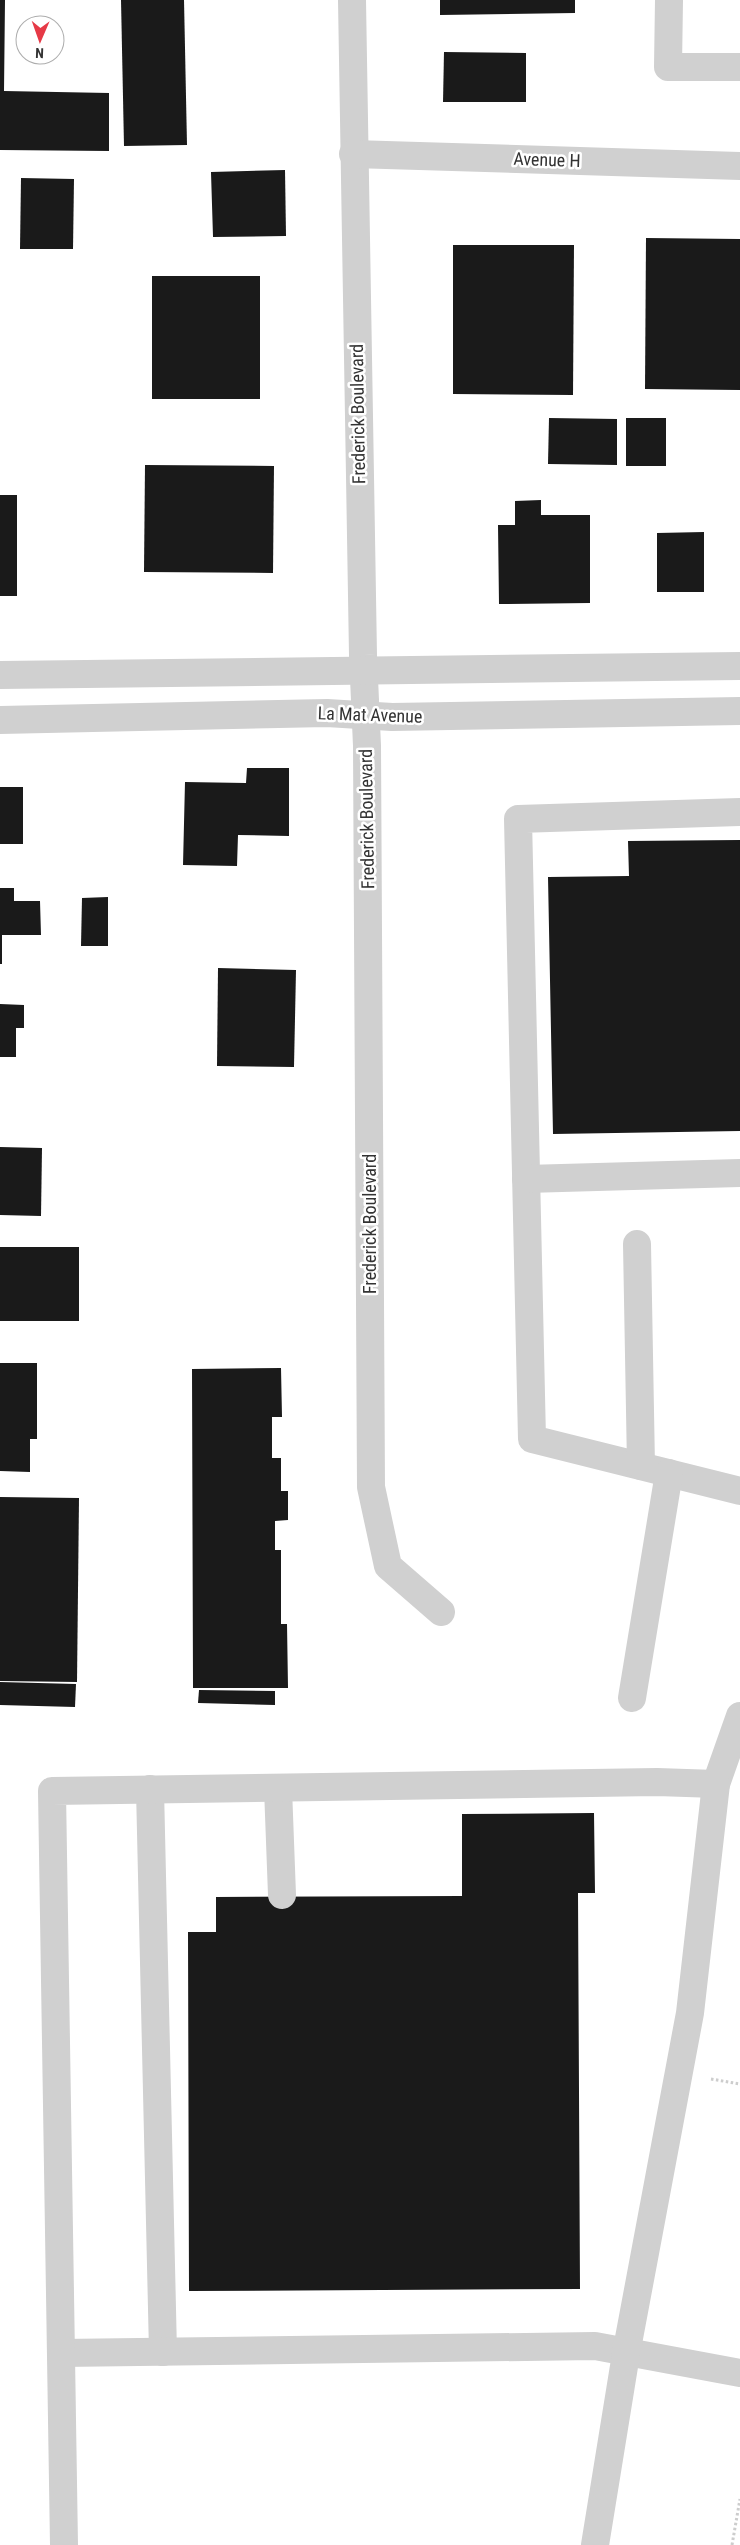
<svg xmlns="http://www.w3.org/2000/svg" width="740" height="2545" font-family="'Roboto Condensed',sans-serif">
<rect width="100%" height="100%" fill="#fff"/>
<g fill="#1a1a1a">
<path d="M0 0H5L4 91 109 93V151L0 150Z"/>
<path d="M121 0H184L187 145 124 146Z"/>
<path d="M440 0H575V13L440 15Z"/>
<path d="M444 52 526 53V102H443Z"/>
<path d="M285 170 286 236 213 237 211 172Z"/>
<path d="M21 178 74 179 73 249H20Z"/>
<path d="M646 238 740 239V390L645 389Z"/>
<path d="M453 245H574L573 395 453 394Z"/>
<rect x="152" y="276" width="108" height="123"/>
<path d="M549 418 617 419V465L548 464Z"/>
<rect x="626" y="418" width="40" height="48"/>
<path d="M145 465 274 466 273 573 144 572Z"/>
<rect x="0" y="495" width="17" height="101"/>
<path d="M541 500V515H590V603L499 604 498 525H515V501Z"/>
<path d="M704 532V592H657V533Z"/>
<path d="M247 768H289V836L238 835 237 866 183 865 185 782 246 783Z"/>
<rect x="0" y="787" width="23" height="57"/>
<path d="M740 840V1131L553 1134 548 877 629 876 628 841Z"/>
<path d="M0 888H14V901H40L41 935H2V964H0Z"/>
<path d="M108 897V946H81L82 898Z"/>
<path d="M218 968 296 970 294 1067 217 1066Z"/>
<path d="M0 1004 24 1005V1028H16V1057H0Z"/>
<path d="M0 1147 42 1148 41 1216 0 1215Z"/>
<rect x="0" y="1247" width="79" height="74"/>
<path d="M0 1363H37V1439H30V1472L0 1471Z"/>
<path d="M281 1368 282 1417H272V1458H281V1491H288V1520L275 1521V1550H281V1624H287L288 1688H193L192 1369Z"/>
<path d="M0 1497 79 1498 77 1682 0 1681Z"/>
<path d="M0 1682 76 1684 75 1707 0 1705Z"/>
<path d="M199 1690 275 1691V1705L198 1703Z"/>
<path d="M594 1813 595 1893H578L580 2289 189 2291 188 1932H216V1897L462 1896V1814Z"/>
</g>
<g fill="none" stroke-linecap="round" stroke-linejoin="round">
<g stroke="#cdcdcd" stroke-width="3" stroke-dasharray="2.5 2.5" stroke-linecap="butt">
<path d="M711 2079 740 2084"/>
<path d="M732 2545 740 2499"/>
</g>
<g stroke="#d0d0d0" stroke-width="28">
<path d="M352 0 363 655 367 746 371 1487 388 1566 441 1612"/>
<path d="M669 0 668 67H740"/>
<path d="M353 154 740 166"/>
<path d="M0 675 740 666"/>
<path d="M0 720 327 713 392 717 740 711"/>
<path d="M740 812 518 819 532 1439 740 1491"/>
<path d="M526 1179 740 1173"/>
<path d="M637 1244 641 1466"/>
<path d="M632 1698 669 1473"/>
<path d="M716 1784 740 1716"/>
<path d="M278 1788 282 1895"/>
<path d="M150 1789 163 2352"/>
<path d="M61 2353 595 2346 740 2373"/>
<path d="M64 2545 52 1791 657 1782 716 1784 690 2013 626 2354 595 2545"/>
</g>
</g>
<g text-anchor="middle" stroke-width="5" stroke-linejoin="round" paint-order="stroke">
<g font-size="18" fill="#333" stroke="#fff">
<text transform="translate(547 160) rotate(2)" y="6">Avenue H</text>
<text transform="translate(358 414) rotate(-91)" y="6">Frederick Boulevard</text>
<text transform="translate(370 715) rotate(2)" y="6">La Mat Avenue</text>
<text transform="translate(367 819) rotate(-91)" y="6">Frederick Boulevard</text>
<text transform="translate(370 1224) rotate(-90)" y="6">Frederick Boulevard</text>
</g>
</g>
<g transform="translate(40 40) rotate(182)"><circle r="24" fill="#ffffff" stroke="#adadad"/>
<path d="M0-4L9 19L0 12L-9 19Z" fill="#e63946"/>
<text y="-8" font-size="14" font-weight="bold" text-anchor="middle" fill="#333333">N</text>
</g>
</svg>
